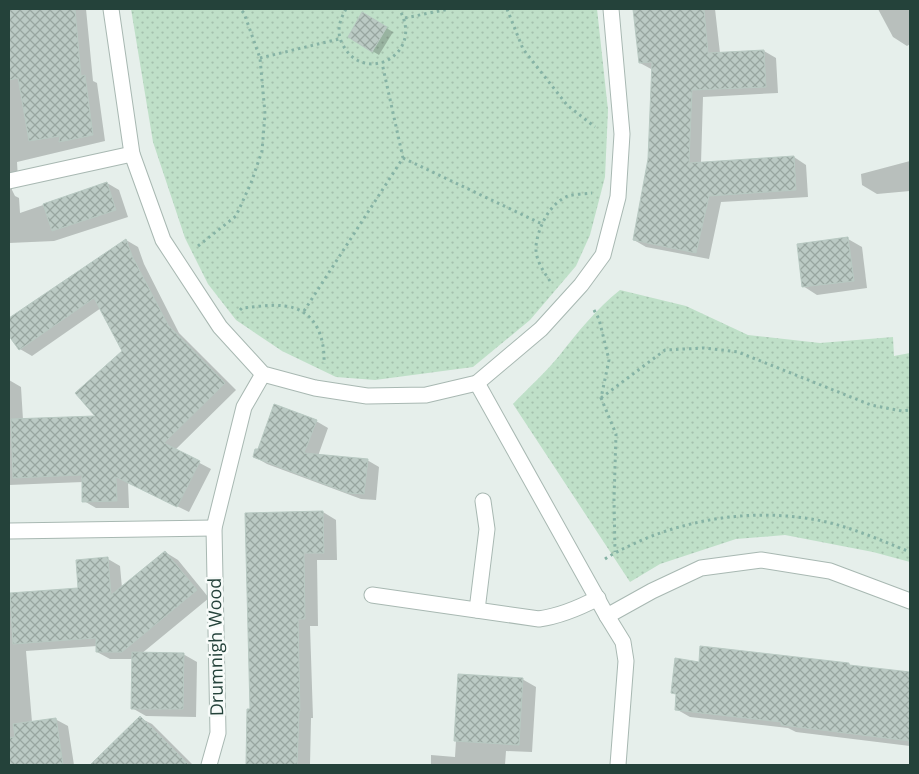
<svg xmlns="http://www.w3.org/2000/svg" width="919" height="774" font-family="'Open Sans',sans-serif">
<defs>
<pattern id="park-dots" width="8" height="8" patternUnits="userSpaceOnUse" patternTransform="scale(1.25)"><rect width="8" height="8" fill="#bfe0c8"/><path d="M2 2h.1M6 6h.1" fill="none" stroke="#a4c1ad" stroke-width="1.8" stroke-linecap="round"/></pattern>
<pattern id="building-cross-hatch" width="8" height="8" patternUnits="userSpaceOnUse" patternTransform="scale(1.25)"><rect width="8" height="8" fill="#bbcac4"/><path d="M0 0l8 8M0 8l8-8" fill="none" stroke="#98a6a0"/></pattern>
</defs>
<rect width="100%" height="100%" fill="#e6efeb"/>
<g fill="url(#park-dots)">
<path d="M131 9H597L608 110 605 177 590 235 576 266 530 320 473 367 375 380 336 377 282 351 236 320 208 284 185 238 153 142Z"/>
<path d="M620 290 686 306 748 335 820 343 893 337 894 356 910 353V562L873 552 785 535 736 539 660 564 630 582 513 404C528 388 545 373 559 356 578 332 596 309 620 290Z"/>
</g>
<g fill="#0003">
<path d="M28 9H86L93 81 97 83 105 141 17 162 18 179 12 185V190L15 196 19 198 20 213 107 183 119 190 128 217 54 241 9 243V45L31 41Z"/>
<path d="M634 9H715L720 53 764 51 776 58 778 93 703 97 701 163 794 157 806 165 808 197 721 202 709 259 646 247 634 240 650 160 653 70 640 63Z"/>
<path d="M878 9H910V44L907 46 893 37Z"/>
<path d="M363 14 393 32 379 55 349 37Z"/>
<path d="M910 161V191L877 194 862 185 861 174Z"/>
<path d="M848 239 862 247 867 288 817 295 803 286Z"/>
<path d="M126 240 138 247 144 264 179 333 236 390 175 450 211 469 189 512 128 482 129 508H96L84 501 83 482 9 485V380L21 387 23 420 98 417 124 352 101 308 32 356 20 349 9 333V320Z"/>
<path d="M316 421 328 428 318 456 367 460 379 467 376 500 361 499 267 464 255 457 259 450Z"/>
<path d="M323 512 336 520 337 560H317L318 626H310L313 718H311L310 765H247L248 710H251L246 515Z"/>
<path d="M165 552 178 560 209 598 141 654H183L197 662 196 717 146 716 132 708 133 659H110L97 652V646L26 651 32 722 55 719 68 726 74 765H9V594L80 589 108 559 120 566 122 588Z"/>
<path d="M700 663 849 664 852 667 910 674V746L796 732 788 728 690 717 676 709 678 695 672 692Z"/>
<path d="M460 676 522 679 536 687 532 752 506 751 505 765H431V755L455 757Z"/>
<path d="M140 718 152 724 193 765H92Z"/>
</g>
<g fill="url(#building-cross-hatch)" stroke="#b8c9c2">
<path d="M9 9H75L81 76 85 75 93 135 59 142 60 136 29 141 18 78 9 80Z"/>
<path d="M633 9H704L708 53 764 50 766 87 692 90 689 163 794 156 796 190 709 196 696 253 633 240 648 159 652 62 639 63Z"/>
<path d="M362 12 387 27 372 52 348 37Z"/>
<path d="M107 182 116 210 52 231 43 204Z"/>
<path d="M848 237 854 281 802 287 797 244Z"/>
<path d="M126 239 132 256 168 325 225 383 164 443 200 461 177 507 116 477 117 501 82 502V475L13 478 11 419 95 416 75 393 122 351 94 298 19 350 9 336V318Z"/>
<path d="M274 404 317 420 304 453 368 459 364 494 348 493 253 457 255 449H258Z"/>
<path d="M323 511 324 553H304L305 619H298L300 711H299L297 765H246L247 709H250L245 513Z"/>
<path d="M165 551 197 590 122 652H96V638L13 644 10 593 78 588 76 560 108 557 111 595Z"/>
<path d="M700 646 849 663V665L910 672V741L781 725V722L675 710 676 694 671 693 675 658 699 662Z"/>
<path d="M132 652 184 653 183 709H131Z"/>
<path d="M458 674 523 678 519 745 454 741Z"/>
<path d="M140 716 189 765H90Z"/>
<path d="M56 718 63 765H9V738L15 737 13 724Z"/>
</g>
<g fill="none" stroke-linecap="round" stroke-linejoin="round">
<defs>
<g id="lane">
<path d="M372 595 539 619C560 616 579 608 598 598"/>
<path d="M477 610 487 529 483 501"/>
</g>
<g id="street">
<path d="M111 9 132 154 163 240 220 327 263 374 315 388 367 396 426 395 477 383 541 329 581 285 603 255 618 197 622 134 611 9"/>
<path d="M9 181 132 154"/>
<path d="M477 383 607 616"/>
<path d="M9 531 214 528"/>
<path d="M209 765 218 733 214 528 244 407 263 374"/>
<path d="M618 765 626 661 623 642 607 616 652 591 701 568 761 560 830 571 910 601"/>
</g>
</defs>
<use href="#lane" stroke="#a8b8b2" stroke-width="17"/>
<use href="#street" stroke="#a8b8b2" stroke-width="17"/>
<g stroke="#86b3a5" stroke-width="3" stroke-dasharray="2.5 4" stroke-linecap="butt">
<path d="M346 9C339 21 336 33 343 45 364 86 426 54 399 9"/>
<path d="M507 9 523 49 567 105 595 127"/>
<path d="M405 18 449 9"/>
<path d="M260 58 339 39"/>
<path d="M403 158 542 224"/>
<path d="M198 246 236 216 251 183 262 151 265 114 260 58 244 13 240 9"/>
<path d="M550 281C543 271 535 259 536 246 538 227 550 203 568 196 575 194 585 194 592 193"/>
<path d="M240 310 242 308C256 307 272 304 285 306 316 310 325 337 324 364"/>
<path d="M594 310 599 319 609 360 601 398 616 434 614 500 615 552"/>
<path d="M304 311 403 158 382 63"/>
<path d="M601 398 665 350 704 348 738 352 871 405 902 411 910 410"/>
<path d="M605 559C617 551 629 546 642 540 697 517 758 509 817 520 849 526 880 540 910 552"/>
</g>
<use href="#lane" stroke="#fff" stroke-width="15"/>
<use href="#street" stroke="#fff" stroke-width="15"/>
</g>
<g text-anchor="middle" stroke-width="5" stroke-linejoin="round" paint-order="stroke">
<g font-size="18" fill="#24423a" stroke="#f7fbf9">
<text transform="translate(216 647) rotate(-91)" y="6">Drumnigh Wood</text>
</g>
</g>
<rect width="919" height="774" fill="none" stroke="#24423a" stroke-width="20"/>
</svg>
